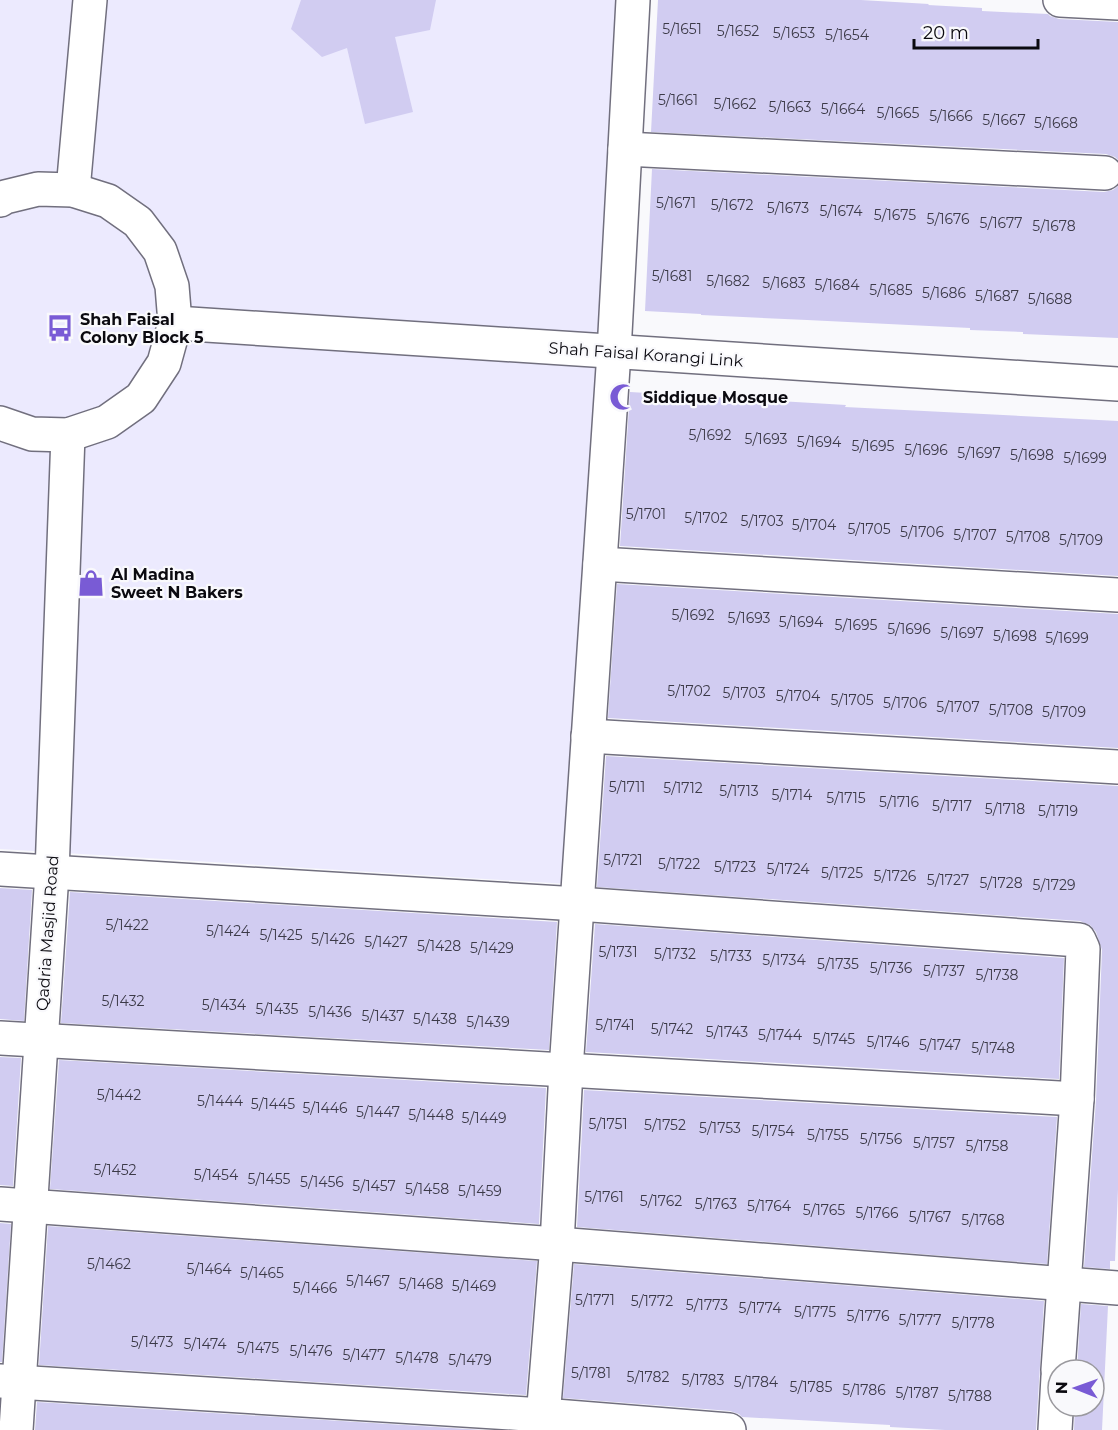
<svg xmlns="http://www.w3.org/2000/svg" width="1118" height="1430" font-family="Montserrat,sans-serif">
<rect width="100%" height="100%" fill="#f9f9fc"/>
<path fill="#eceafe" d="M0 0H621L568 884 0 849Z"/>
<g fill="#d1ccf1">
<path d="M301 0H436L430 30 395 37 413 112 365 124 347 48 322 57 291 29Z"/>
<path d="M658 0H861L929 4 928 5 982 8V11L1048 14 1050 16 1059 19 1118 22V160L1115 157 1106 154 651 132Z"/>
<path d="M652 169 1104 192 1113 190 1118 186V338L1023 334V332L970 330V328L807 320 701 315V314L645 311Z"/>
<path d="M630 392 846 405 845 407 1118 421V576L620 546Z"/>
<path d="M617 584 1118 614V748L608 718Z"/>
<path d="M606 756 1118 786V1189L1115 1261H1110V1269L1084 1267 1096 1100 1102 950 1096 932 1090 925 1080 921 597 887Z"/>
<path d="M0 888 32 890 24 1021 0 1019Z"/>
<path d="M70 892 557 922 549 1050 61 1023Z"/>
<path d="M595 924 1064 958 1059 1079 586 1052Z"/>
<path d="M0 1057 21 1058 13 1186 0 1185Z"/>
<path d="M59 1060 546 1088 539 1224 50 1189Z"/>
<path d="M584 1090 1057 1117 1047 1264 577 1227Z"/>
<path d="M0 1223 11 1224 2 1362H0Z"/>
<path d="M48 1226 537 1261 526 1395 39 1365Z"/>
<path d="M574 1264 1044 1301 1036 1430H945L890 1427V1425L742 1417 739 1414 730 1411 563 1398Z"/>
<path d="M1081 1304 1108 1306 1102 1430H1074L1075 1406H1094V1370H1077Z"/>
<path d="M37 1402 483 1430H35Z"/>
</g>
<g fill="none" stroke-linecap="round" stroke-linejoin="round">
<defs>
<g id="minor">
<path d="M1060 0 1118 3"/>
<path d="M625 149 1105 173"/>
<path d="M73 190 90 0"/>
<path d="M600 564 1118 595"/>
<path d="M588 736 1118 767"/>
<path d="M0 869 578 904 1079 940 1083 949 1077 1099 1058 1370"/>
<path d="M0 1038 1077 1099"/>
<path d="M0 1204 557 1244 1118 1288"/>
<path d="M0 1381 543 1415 729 1430"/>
<path d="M16 1430 52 873 68 435"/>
<path d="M542 1430 557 1244 566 1070 614 352 633 0"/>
<path d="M1055 1430 1058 1377"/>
</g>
<path id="tertiary" d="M175 323 1118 384"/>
<path id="secondary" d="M0 200 5 197 38 189 73 190 108 201 138 222 160 251 172 286 175 323 164 363 141 398 107 422 68 435 32 434 0 423"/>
</defs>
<use href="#minor" stroke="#716f7e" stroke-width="36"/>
<use href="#tertiary" stroke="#716f7e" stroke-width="36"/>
<use href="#secondary" stroke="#716f7e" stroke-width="36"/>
<use href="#minor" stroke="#fff" stroke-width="33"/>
<use href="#tertiary" stroke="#fff" stroke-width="33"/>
<use href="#secondary" stroke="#fff" stroke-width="33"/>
</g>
<defs>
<symbol id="bus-bare" viewBox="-9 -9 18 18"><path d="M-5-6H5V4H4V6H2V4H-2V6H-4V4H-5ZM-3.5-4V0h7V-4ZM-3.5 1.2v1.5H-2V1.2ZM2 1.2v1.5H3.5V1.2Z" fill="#795bd5" stroke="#f9f9fc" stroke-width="2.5" paint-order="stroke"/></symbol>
<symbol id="mosque-bare" viewBox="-9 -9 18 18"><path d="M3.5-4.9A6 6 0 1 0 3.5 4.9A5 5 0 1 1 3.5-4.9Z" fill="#795bd5" stroke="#f9f9fc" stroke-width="2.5" paint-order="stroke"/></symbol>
<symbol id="shop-bare" viewBox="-9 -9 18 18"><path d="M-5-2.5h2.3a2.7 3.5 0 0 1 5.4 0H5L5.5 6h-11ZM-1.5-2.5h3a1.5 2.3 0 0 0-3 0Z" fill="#795bd5" stroke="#f9f9fc" stroke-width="2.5" paint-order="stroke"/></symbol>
</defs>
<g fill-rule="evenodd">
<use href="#bus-bare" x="41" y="309" width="38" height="38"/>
<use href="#mosque-bare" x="604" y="378" width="38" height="38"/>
<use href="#shop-bare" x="72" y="564" width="38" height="38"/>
</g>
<g text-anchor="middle" stroke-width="4.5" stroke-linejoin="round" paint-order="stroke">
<g font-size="14" fill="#3c3a48">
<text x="682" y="34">5/1651</text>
<text x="738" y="36">5/1652</text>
<text x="794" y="38">5/1653</text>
<text x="847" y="40">5/1654</text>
<text x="678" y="105">5/1661</text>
<text x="735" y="109">5/1662</text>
<text x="790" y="112">5/1663</text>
<text x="843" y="114">5/1664</text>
<text x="898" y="118">5/1665</text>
<text x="951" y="121">5/1666</text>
<text x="1004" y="125">5/1667</text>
<text x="1056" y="128">5/1668</text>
<text x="676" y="208">5/1671</text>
<text x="732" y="210">5/1672</text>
<text x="788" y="213">5/1673</text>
<text x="841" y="216">5/1674</text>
<text x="895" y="220">5/1675</text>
<text x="948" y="224">5/1676</text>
<text x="1001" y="228">5/1677</text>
<text x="1054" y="231">5/1678</text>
<text x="672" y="281">5/1681</text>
<text x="728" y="286">5/1682</text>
<text x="784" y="288">5/1683</text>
<text x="837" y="290">5/1684</text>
<text x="891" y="295">5/1685</text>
<text x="944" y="298">5/1686</text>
<text x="997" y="301">5/1687</text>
<text x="1050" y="304">5/1688</text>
<text x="710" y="440">5/1692</text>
<text x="766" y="444">5/1693</text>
<text x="819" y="447">5/1694</text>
<text x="873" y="451">5/1695</text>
<text x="926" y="455">5/1696</text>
<text x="979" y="458">5/1697</text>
<text x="1032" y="460">5/1698</text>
<text x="1085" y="463">5/1699</text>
<text x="646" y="519">5/1701</text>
<text x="706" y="523">5/1702</text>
<text x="762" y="526">5/1703</text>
<text x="814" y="530">5/1704</text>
<text x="869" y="534">5/1705</text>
<text x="922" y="537">5/1706</text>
<text x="975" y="540">5/1707</text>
<text x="1028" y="542">5/1708</text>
<text x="1081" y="545">5/1709</text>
<text x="693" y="620">5/1692</text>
<text x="749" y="623">5/1693</text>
<text x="801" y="627">5/1694</text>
<text x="856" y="630">5/1695</text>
<text x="909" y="634">5/1696</text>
<text x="962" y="638">5/1697</text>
<text x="1015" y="641">5/1698</text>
<text x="1067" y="643">5/1699</text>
<text x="689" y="696">5/1702</text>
<text x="744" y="698">5/1703</text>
<text x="798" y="701">5/1704</text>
<text x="852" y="705">5/1705</text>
<text x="905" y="708">5/1706</text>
<text x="958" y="712">5/1707</text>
<text x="1011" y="715">5/1708</text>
<text x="1064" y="717">5/1709</text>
<text x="627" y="792">5/1711</text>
<text x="683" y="793">5/1712</text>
<text x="739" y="796">5/1713</text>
<text x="792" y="800">5/1714</text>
<text x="846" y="803">5/1715</text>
<text x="899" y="807">5/1716</text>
<text x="952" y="811">5/1717</text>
<text x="1005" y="814">5/1718</text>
<text x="1058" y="816">5/1719</text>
<text x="623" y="865">5/1721</text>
<text x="679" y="869">5/1722</text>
<text x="735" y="872">5/1723</text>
<text x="788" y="874">5/1724</text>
<text x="842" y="878">5/1725</text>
<text x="895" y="881">5/1726</text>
<text x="948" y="885">5/1727</text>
<text x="1001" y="888">5/1728</text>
<text x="1054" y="890">5/1729</text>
<text x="127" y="930">5/1422</text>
<text x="228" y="936">5/1424</text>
<text x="281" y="940">5/1425</text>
<text x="333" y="944">5/1426</text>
<text x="386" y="947">5/1427</text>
<text x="439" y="951">5/1428</text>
<text x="492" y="953">5/1429</text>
<text x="618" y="957">5/1731</text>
<text x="675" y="959">5/1732</text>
<text x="731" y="961">5/1733</text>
<text x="784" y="965">5/1734</text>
<text x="838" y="969">5/1735</text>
<text x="891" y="973">5/1736</text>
<text x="944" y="976">5/1737</text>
<text x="997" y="980">5/1738</text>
<text x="123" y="1006">5/1432</text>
<text x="224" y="1010">5/1434</text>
<text x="277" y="1014">5/1435</text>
<text x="330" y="1017">5/1436</text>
<text x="383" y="1021">5/1437</text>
<text x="435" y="1024">5/1438</text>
<text x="488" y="1027">5/1439</text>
<text x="615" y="1030">5/1741</text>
<text x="672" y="1034">5/1742</text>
<text x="727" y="1037">5/1743</text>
<text x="780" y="1040">5/1744</text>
<text x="834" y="1044">5/1745</text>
<text x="888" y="1047">5/1746</text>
<text x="940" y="1050">5/1747</text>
<text x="993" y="1053">5/1748</text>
<text x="119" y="1100">5/1442</text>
<text x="220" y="1106">5/1444</text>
<text x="273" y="1109">5/1445</text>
<text x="325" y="1113">5/1446</text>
<text x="378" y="1117">5/1447</text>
<text x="431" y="1120">5/1448</text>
<text x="484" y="1123">5/1449</text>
<text x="608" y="1129">5/1751</text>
<text x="665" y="1130">5/1752</text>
<text x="720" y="1133">5/1753</text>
<text x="773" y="1136">5/1754</text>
<text x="828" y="1140">5/1755</text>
<text x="881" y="1144">5/1756</text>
<text x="934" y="1148">5/1757</text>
<text x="987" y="1151">5/1758</text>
<text x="115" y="1175">5/1452</text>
<text x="216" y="1180">5/1454</text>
<text x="269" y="1184">5/1455</text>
<text x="322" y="1187">5/1456</text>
<text x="374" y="1191">5/1457</text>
<text x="427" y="1194">5/1458</text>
<text x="480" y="1196">5/1459</text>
<text x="604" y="1202">5/1761</text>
<text x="661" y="1206">5/1762</text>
<text x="716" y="1209">5/1763</text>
<text x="769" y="1211">5/1764</text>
<text x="824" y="1215">5/1765</text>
<text x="877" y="1218">5/1766</text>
<text x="930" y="1222">5/1767</text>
<text x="983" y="1225">5/1768</text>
<text x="109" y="1269">5/1462</text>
<text x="209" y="1274">5/1464</text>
<text x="262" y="1278">5/1465</text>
<text x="368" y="1286">5/1467</text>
<text x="421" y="1289">5/1468</text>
<text x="474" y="1291">5/1469</text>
<text x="315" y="1293">5/1466</text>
<text x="595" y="1305">5/1771</text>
<text x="652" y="1306">5/1772</text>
<text x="707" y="1310">5/1773</text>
<text x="760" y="1313">5/1774</text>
<text x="815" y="1317">5/1775</text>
<text x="868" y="1321">5/1776</text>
<text x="920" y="1325">5/1777</text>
<text x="973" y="1328">5/1778</text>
<text x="152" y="1347">5/1473</text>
<text x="205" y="1349">5/1474</text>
<text x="258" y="1353">5/1475</text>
<text x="311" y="1356">5/1476</text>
<text x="364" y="1360">5/1477</text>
<text x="417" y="1363">5/1478</text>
<text x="470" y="1365">5/1479</text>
<text x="591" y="1378">5/1781</text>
<text x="648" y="1382">5/1782</text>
<text x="703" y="1385">5/1783</text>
<text x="756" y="1387">5/1784</text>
<text x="811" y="1392">5/1785</text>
<text x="864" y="1395">5/1786</text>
<text x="917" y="1398">5/1787</text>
<text x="970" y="1401">5/1788</text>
</g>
<g font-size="16" font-weight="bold" fill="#0b0a10" stroke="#f9f9fc" text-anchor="start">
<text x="80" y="325">Shah Faisal<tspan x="80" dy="18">Colony Block 5</tspan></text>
<text x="643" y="403">Siddique Mosque</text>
<text x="111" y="580">Al Madina<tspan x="111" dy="18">Sweet N Bakers</tspan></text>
</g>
<g font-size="16" fill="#0b0a10" stroke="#f9f9fc">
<text transform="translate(646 354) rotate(4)" y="6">Shah Faisal Korangi Link</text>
<text transform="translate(47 933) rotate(-86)" y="6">Qadria Masjid Road</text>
</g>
</g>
<g transform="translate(1076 1388) rotate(271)"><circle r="28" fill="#f9f9fc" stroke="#9a999e" stroke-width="1.5"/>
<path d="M0-4.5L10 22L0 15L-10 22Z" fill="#795bd5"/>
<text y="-9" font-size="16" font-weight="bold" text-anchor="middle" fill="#0b0a10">N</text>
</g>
<path d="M914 39v9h124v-9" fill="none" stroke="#0b0a10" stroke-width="3"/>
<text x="923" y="39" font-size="18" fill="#0b0a10" stroke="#f9f9fc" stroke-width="4.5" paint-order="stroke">20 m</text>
</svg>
